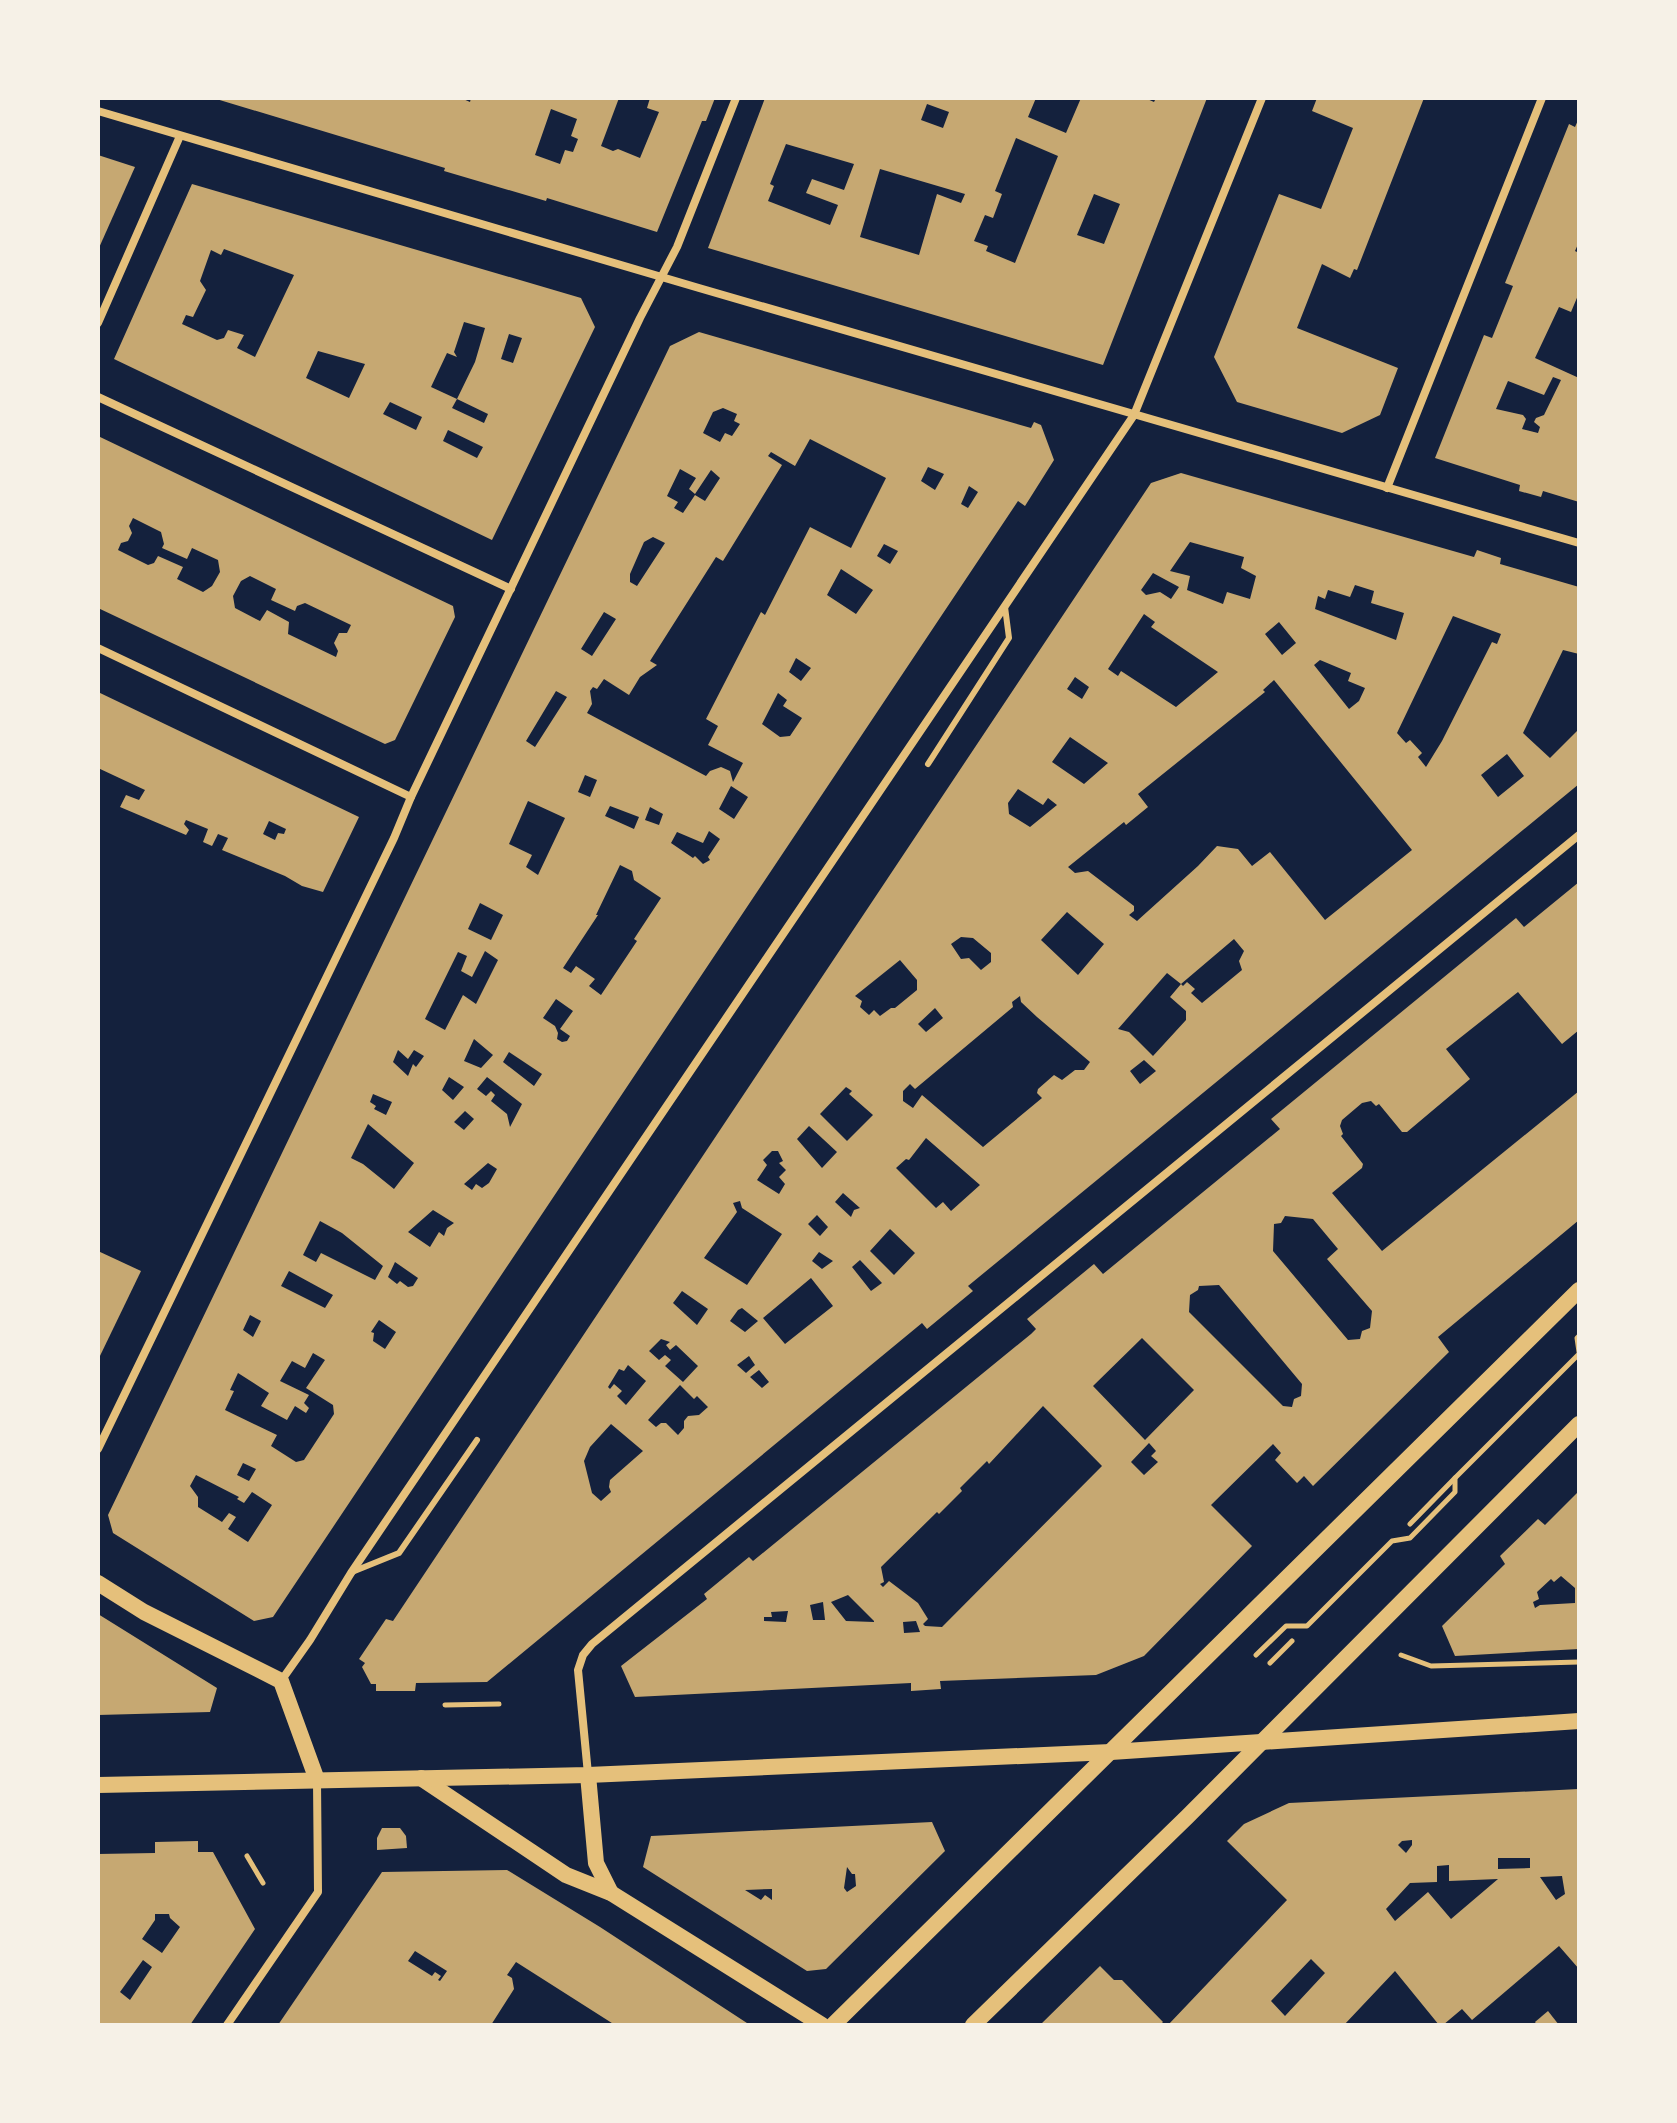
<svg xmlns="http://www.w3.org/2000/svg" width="1677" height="2123" font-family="Figtree,sans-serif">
<rect width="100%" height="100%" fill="#14213d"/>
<g fill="#c6a872" fill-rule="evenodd">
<path d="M213 98H461L470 102 471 98H619L601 146 613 151 618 149 640 158 659 112 647 108 650 98H715L706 121H702L657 232 547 198 546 201 444 171 445 168ZM551 109 577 119 571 136 578 139 573 152 565 150 560 164 535 155Z"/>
<path d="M765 98H1036L1028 117 1066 133 1081 98H1145L1154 102 1156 98H1207L1103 365 708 248ZM927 104 949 112 943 128 921 120ZM1016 138 1058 156 1015 263 986 251 988 246 974 241 985 215 993 218 1002 194 995 191ZM786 144 854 164 844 190 812 179 806 193 838 205 830 225 768 201 774 186 770 184ZM880 169 965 194 961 203 937 194 919 255 860 237ZM1094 194 1120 204 1104 244 1077 235Z"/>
<path d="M1317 98H1424L1357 270 1354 269 1350 278 1322 264 1297 328 1398 368 1380 415 1342 433 1237 402 1214 357 1279 194 1321 209 1353 128 1312 111Z"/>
<path d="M1579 118V242L1575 251 1579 253V293L1571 312 1559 307 1535 358 1579 378V502L1543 491 1541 497 1519 491 1520 485 1435 458 1484 335 1492 338 1509 296 1513 286 1505 283 1569 124 1575 127ZM1553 377 1561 380 1544 415 1536 418 1534 422 1540 427 1538 433 1522 429 1526 419 1523 415 1496 409 1508 381 1544 395Z"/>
<path d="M98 155 135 167 98 250Z"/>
<path d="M192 184 581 298 595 327 492 540 114 359ZM224 249 294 275 255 357 237 348 244 335 228 330 224 338 217 340 182 324 186 315 193 317 206 290 200 281 211 250 221 255ZM464 322 485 328 475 362 457 399 488 414 484 423 452 408 457 399 431 387 447 353 457 357 454 352ZM509 334 522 338 513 363 501 359ZM318 351 365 364 349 398 306 378ZM390 402 422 417 416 430 383 414ZM448 430 483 447 477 458 443 441Z"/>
<path d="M699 332 1031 428 1034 422 1041 425 1054 460 1025 506 1018 501 273 1617 254 1621 113 1533 108 1515 670 346ZM723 408 737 414 734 421 740 424 732 436 725 433 720 442 703 433 713 412ZM810 439 886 478 851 548 810 527 765 615 761 612 706 719 718 726 708 745 743 763 733 782 730 771 721 767 710 771 706 776 587 713 592 704 590 691 593 687 597 689 604 679 629 695 640 677 657 665 650 661 716 557 723 561 782 465 768 456 771 452 795 466ZM928 467 944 474 935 490 921 481ZM680 469 696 478 689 489 695 494 711 470 720 478 705 501 695 495 683 513 674 508 678 502 667 496ZM969 486 978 492 968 508 961 504ZM653 537 665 543 637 586 630 582V574L644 542ZM884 544 898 551 890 564 877 556ZM841 569 873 590 856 614 827 595ZM604 612 616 619 592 656 581 649ZM796 658 811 668 801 681 789 672ZM556 691 567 697 535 747 526 741ZM778 693 787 700 783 706 802 718 790 736 780 737 762 724ZM585 775 597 780 590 797 578 792ZM731 786 748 797 734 819 719 809ZM528 801 565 818 538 875 526 867 532 855 509 844ZM610 806 639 817 634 829 605 816ZM650 807 663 814 659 825 645 820ZM709 831 720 839 708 857 710 860 703 864 695 856 693 858 671 843 677 832 703 843ZM620 865 632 871 634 880 661 898 634 939 637 941 601 995 589 986 595 979 576 966 571 973 563 968 598 915H596ZM480 903 503 915 491 940 468 929ZM485 951 498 960 476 1004 463 995 445 1030 425 1019 458 952 467 956 461 971 472 977ZM556 999 573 1011 560 1029 570 1036 567 1041 562 1042 557 1039 558 1033 555 1026 543 1018ZM474 1039 493 1055 481 1068 464 1061ZM398 1050 408 1059 414 1050 424 1056 416 1067 413 1064 408 1076 393 1062ZM509 1052 542 1074 534 1086 503 1062ZM449 1077 464 1087 453 1100 442 1090ZM487 1077 522 1104 510 1127 507 1114 491 1101 495 1095 491 1091 486 1096 477 1089ZM373 1094 392 1102 386 1115 374 1109 376 1106 370 1102ZM465 1111 474 1119 464 1130 454 1122ZM368 1124 414 1163 394 1189 363 1164 351 1158ZM488 1163 497 1169 489 1183 482 1188 476 1184 472 1190 464 1184ZM433 1210 454 1223 447 1228 444 1236 439 1232 430 1247 408 1232ZM320 1221 342 1233 383 1266 375 1280 321 1253 316 1262 303 1255ZM395 1262 418 1278 413 1286 408 1287 400 1281 397 1284 388 1277ZM289 1271 333 1295 325 1308 281 1286ZM250 1315 261 1321 253 1337 243 1330ZM379 1320 396 1332 385 1349 373 1341 374 1333 371 1332ZM313 1353 325 1360 306 1388 333 1405 334 1414 304 1460 296 1462 271 1446 277 1435 225 1410 234 1391 230 1390 238 1373 269 1393 261 1406 287 1420 295 1406 306 1413 309 1408 304 1403 309 1395 280 1381 292 1361 305 1368ZM243 1463 256 1469 249 1481 237 1475ZM196 1475 239 1497 237 1499 244 1503 252 1492 272 1505 248 1542 228 1529 236 1517 229 1513 222 1522 198 1507V1497L190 1486Z"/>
<path d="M98 436 453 606 455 617 395 740 385 744 98 608ZM133 518 161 532 164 544 162 548 187 559 192 548 218 560 220 572 212 586 203 592 177 579 183 567 158 556 154 563 148 565 118 550 121 543 128 541 132 533 129 526ZM250 576 276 589 271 600 295 611 297 606 305 603 351 625 347 633H339L334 643 338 651 336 657 288 634 289 622 267 610 260 621 235 608 233 596 241 581Z"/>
<path d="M1181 473 1474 557 1477 550 1501 558 1500 564 1579 587V654L1563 650 1523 733 1550 758 1579 729V784L968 1286 973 1291 927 1329 922 1323 487 1682 416 1683 415 1691H376V1684H371L362 1667 365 1663 359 1659 386 1619 393 1621 1151 483ZM1190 542 1244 557 1241 568 1256 576 1250 599 1227 592 1223 604 1187 590 1190 576 1170 571ZM1153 573 1179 587 1171 599 1160 592 1146 595 1141 590ZM1355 585 1374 591 1371 603 1404 613 1396 640 1315 609 1318 596 1325 599 1328 590 1350 597ZM1144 614 1155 622 1151 627 1218 672 1176 707 1121 671 1118 676 1108 669ZM1453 616 1501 634 1497 644 1492 642 1442 741 1426 767 1418 757 1422 753 1410 740 1406 743 1397 733ZM1279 622 1296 643 1282 655 1265 634ZM1320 660 1351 673 1348 681 1365 688 1359 701 1349 709 1314 665ZM1075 677 1089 687 1082 699 1067 689ZM1274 680 1412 850 1325 920 1270 852 1252 866 1238 849 1217 846 1198 866 1137 921 1129 915 1134 911V906L1088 871 1075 873 1068 867 1124 822 1126 825 1148 807 1138 794 1265 692 1263 690ZM1070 737 1108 763 1084 784 1052 762ZM1507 754 1524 776 1498 797 1481 775ZM1018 789 1043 805 1048 798 1057 805 1030 827 1009 814 1008 803ZM1067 912 1104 944 1078 975 1041 940ZM961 937 973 938 991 953V962L981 970 969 958 961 959 951 944ZM1234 939 1244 951 1239 961 1242 970 1202 1003 1191 993 1195 989 1187 982 1183 986 1181 984 1170 997 1186 1011V1020L1153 1056 1129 1032 1118 1029 1167 973 1181 984ZM900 960 917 980V990L895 1008H891L880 1016 874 1010 869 1015 860 1007 862 1001 855 996ZM1020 996 1021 1002 1037 1017 1090 1062 1084 1070H1075L1062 1080 1054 1075 1038 1089 1037 1093 1042 1098 983 1147 922 1095 913 1108 903 1101V1091L910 1084 915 1089 1013 1007 1012 1002ZM935 1008 943 1018 926 1032 918 1024ZM1144 1060 1156 1071 1140 1084 1130 1071ZM846 1087 852 1091 849 1094 873 1115 847 1141 820 1114ZM809 1126 837 1152 822 1168 797 1139ZM926 1138 980 1185 951 1211 943 1202 936 1208 896 1168 906 1159 909 1160ZM772 1151H778L783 1161 779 1163 786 1170 779 1177 785 1184 779 1194 757 1180 767 1165 763 1160ZM843 1193 860 1208 854 1210 851 1217 835 1202ZM740 1201 742 1208 782 1234 747 1285 704 1258 737 1212 733 1203ZM817 1215 828 1227 820 1236 808 1224ZM890 1229 915 1253 894 1275 870 1251ZM819 1252 833 1261 822 1269 812 1261ZM860 1260 882 1283 871 1291 852 1267ZM811 1278 833 1306 785 1344 763 1318ZM682 1291 708 1309 697 1325 673 1303ZM742 1308 758 1321 745 1332 730 1321 738 1310ZM661 1339 670 1342 666 1345 670 1350 676 1345 698 1366 683 1382 665 1366 671 1360 665 1355 659 1360 649 1351ZM749 1356 755 1365 746 1373 737 1365ZM628 1365 646 1381 626 1405 617 1396 622 1391 614 1384 610 1389 608 1387 619 1369 624 1371ZM759 1370 769 1382 762 1388 750 1377ZM680 1385 694 1399 697 1396 708 1407 699 1415 688 1416 684 1421V1428L678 1435 666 1423H661L656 1427 648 1420ZM611 1424 643 1451 610 1480 609 1487 611 1492 601 1501 592 1493 584 1461 590 1447Z"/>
<path d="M98 692 359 817 323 892 302 886 285 876 222 850 228 838 218 834 212 846 203 842 208 829 186 820 184 824 189 830 186 835 120 807 126 795 139 800 145 790 98 768ZM269 821 286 829 284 834 278 833 275 840 263 834Z"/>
<path d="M1579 882V1030L1562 1044 1518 992 1446 1049 1470 1079 1407 1132H1402L1379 1104 1376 1106 1371 1101 1362 1103 1342 1120 1340 1126 1343 1134 1341 1136 1363 1164 1362 1168 1332 1193 1382 1251 1579 1091V1220L1438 1337 1449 1352 1313 1486 1304 1476 1297 1483 1275 1460 1281 1453 1273 1444 1211 1505 1252 1546 1144 1656 1096 1675 940 1681 941 1689 911 1691V1683L635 1697 621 1666 707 1599 704 1594 749 1557 753 1561 1031 1334 1036 1329 1027 1319 1094 1264 1103 1274 1280 1129 1271 1119 1516 918 1524 927ZM1285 1216 1313 1219 1338 1249 1327 1259 1372 1311 1370 1328 1362 1331 1360 1339 1348 1340 1273 1251 1274 1224 1281 1223ZM1219 1285 1302 1384 1301 1396 1294 1399 1292 1407 1283 1406 1189 1312 1190 1295 1198 1290 1199 1286ZM1142 1338 1194 1390 1145 1440 1093 1386ZM1043 1406 1102 1466 942 1627 925 1626 923 1624 928 1619 918 1603 889 1581 883 1587 880 1584 884 1582 881 1567 937 1512 939 1514 962 1491 960 1488 987 1461 989 1464ZM1149 1443 1156 1451 1151 1456 1158 1462 1144 1475 1131 1462ZM848 1595 874 1621V1622L846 1621 831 1602ZM823 1602 825 1620H813L810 1605ZM788 1611 786 1622 764 1621V1617H772L771 1612ZM916 1621 920 1632 904 1633 903 1622Z"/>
<path d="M98 1251 141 1271 98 1360Z"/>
<path d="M1579 1491V1649L1455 1656 1442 1626 1505 1564 1500 1556 1538 1519 1545 1525ZM1561 1576 1575 1588V1603L1540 1605 1535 1608 1533 1602 1539 1599 1537 1592 1551 1579 1554 1582Z"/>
<path d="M98 1614 217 1688 210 1712 98 1715V1671H100Z"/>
<path d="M1579 1789V1969L1559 1946 1472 2020 1462 2009 1443 2025H1439L1395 1971 1344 2025H1168L1287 1900 1227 1841 1244 1824 1289 1803ZM1412 1840V1845L1406 1853 1398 1845 1402 1841ZM1498 1858H1530V1868L1498 1869ZM1449 1865V1881L1498 1879 1451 1919 1428 1892 1395 1921 1386 1909 1410 1883 1437 1882V1866ZM1562 1876 1565 1894 1556 1900 1540 1877ZM1311 1959 1325 1973 1285 2016 1271 2001Z"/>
<path d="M932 1822 945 1851 826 1969 807 1971 643 1867 651 1836ZM847 1867 852 1874H855L856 1886 847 1892 844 1888ZM772 1889V1900L765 1895 761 1900 745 1890Z"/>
<path d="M382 1828H400L406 1836 407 1848 377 1850V1838Z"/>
<path d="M198 1841V1852H213L255 1929 190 2025H98V1854L155 1853V1842ZM155 1914H169L170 1918 180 1927 162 1953 142 1939 155 1920ZM143 1960 152 1967 130 2000 120 1992Z"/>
<path d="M507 1870 600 1927 750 2025H615L516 1962 507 1975 512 1978 514 1989 491 2025H278L382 1872ZM415 1951 447 1971 440 1981 438 1980 441 1976 435 1972 432 1976 408 1961Z"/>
<path d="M1100 1966 1114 1980H1122L1163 2022 1160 2025H1040Z"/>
<path d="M1548 2011 1559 2025H1537L1535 2022Z"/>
</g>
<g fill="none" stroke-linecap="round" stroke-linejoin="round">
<g stroke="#e5c07b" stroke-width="5">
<path d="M1579 1336 1577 1338 1579 1352"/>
<path d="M1410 1524 1455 1478"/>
<path d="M1256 1655 1286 1626H1307L1392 1541 1410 1538 1455 1492V1478L1579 1354"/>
<path d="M1401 1655 1431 1666 1579 1662"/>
<path d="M1270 1663 1292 1641"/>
<path d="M445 1705 499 1704"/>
<path d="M247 1856 263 1883"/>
</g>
<g stroke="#e5c07b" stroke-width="6">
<path d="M928 764 1009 638 1005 607"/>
<path d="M352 1572 399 1553 477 1440"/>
</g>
<g stroke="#e5c07b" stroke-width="8">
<path d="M98 111 699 288 1579 543"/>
<path d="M98 323 180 136"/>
<path d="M98 397 511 589"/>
<path d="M1387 488 1542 98"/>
<path d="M98 648 411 797"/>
<path d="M98 1449 394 838 411 797 640 318 677 247 736 98"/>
<path d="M281 1681 310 1640 351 1573 1134 415 1262 98"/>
<path d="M588 1774 578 1670 583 1655 592 1644 1579 835"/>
<path d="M227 2025 318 1892 317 1781"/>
</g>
<g stroke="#e5c07b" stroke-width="16">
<path d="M98 1583 144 1612 281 1681 317 1780"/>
<path d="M588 1775 596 1863 611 1893"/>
<path d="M421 1778 566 1875 611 1893 822 2025"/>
<path d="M98 1785 588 1775 1111 1752 1579 1721"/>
<path d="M833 2025 1579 1290"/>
<path d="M973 2025 1187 1817 1579 1424"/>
</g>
</g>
<rect width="1677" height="2123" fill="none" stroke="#f6f1e7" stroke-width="200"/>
</svg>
